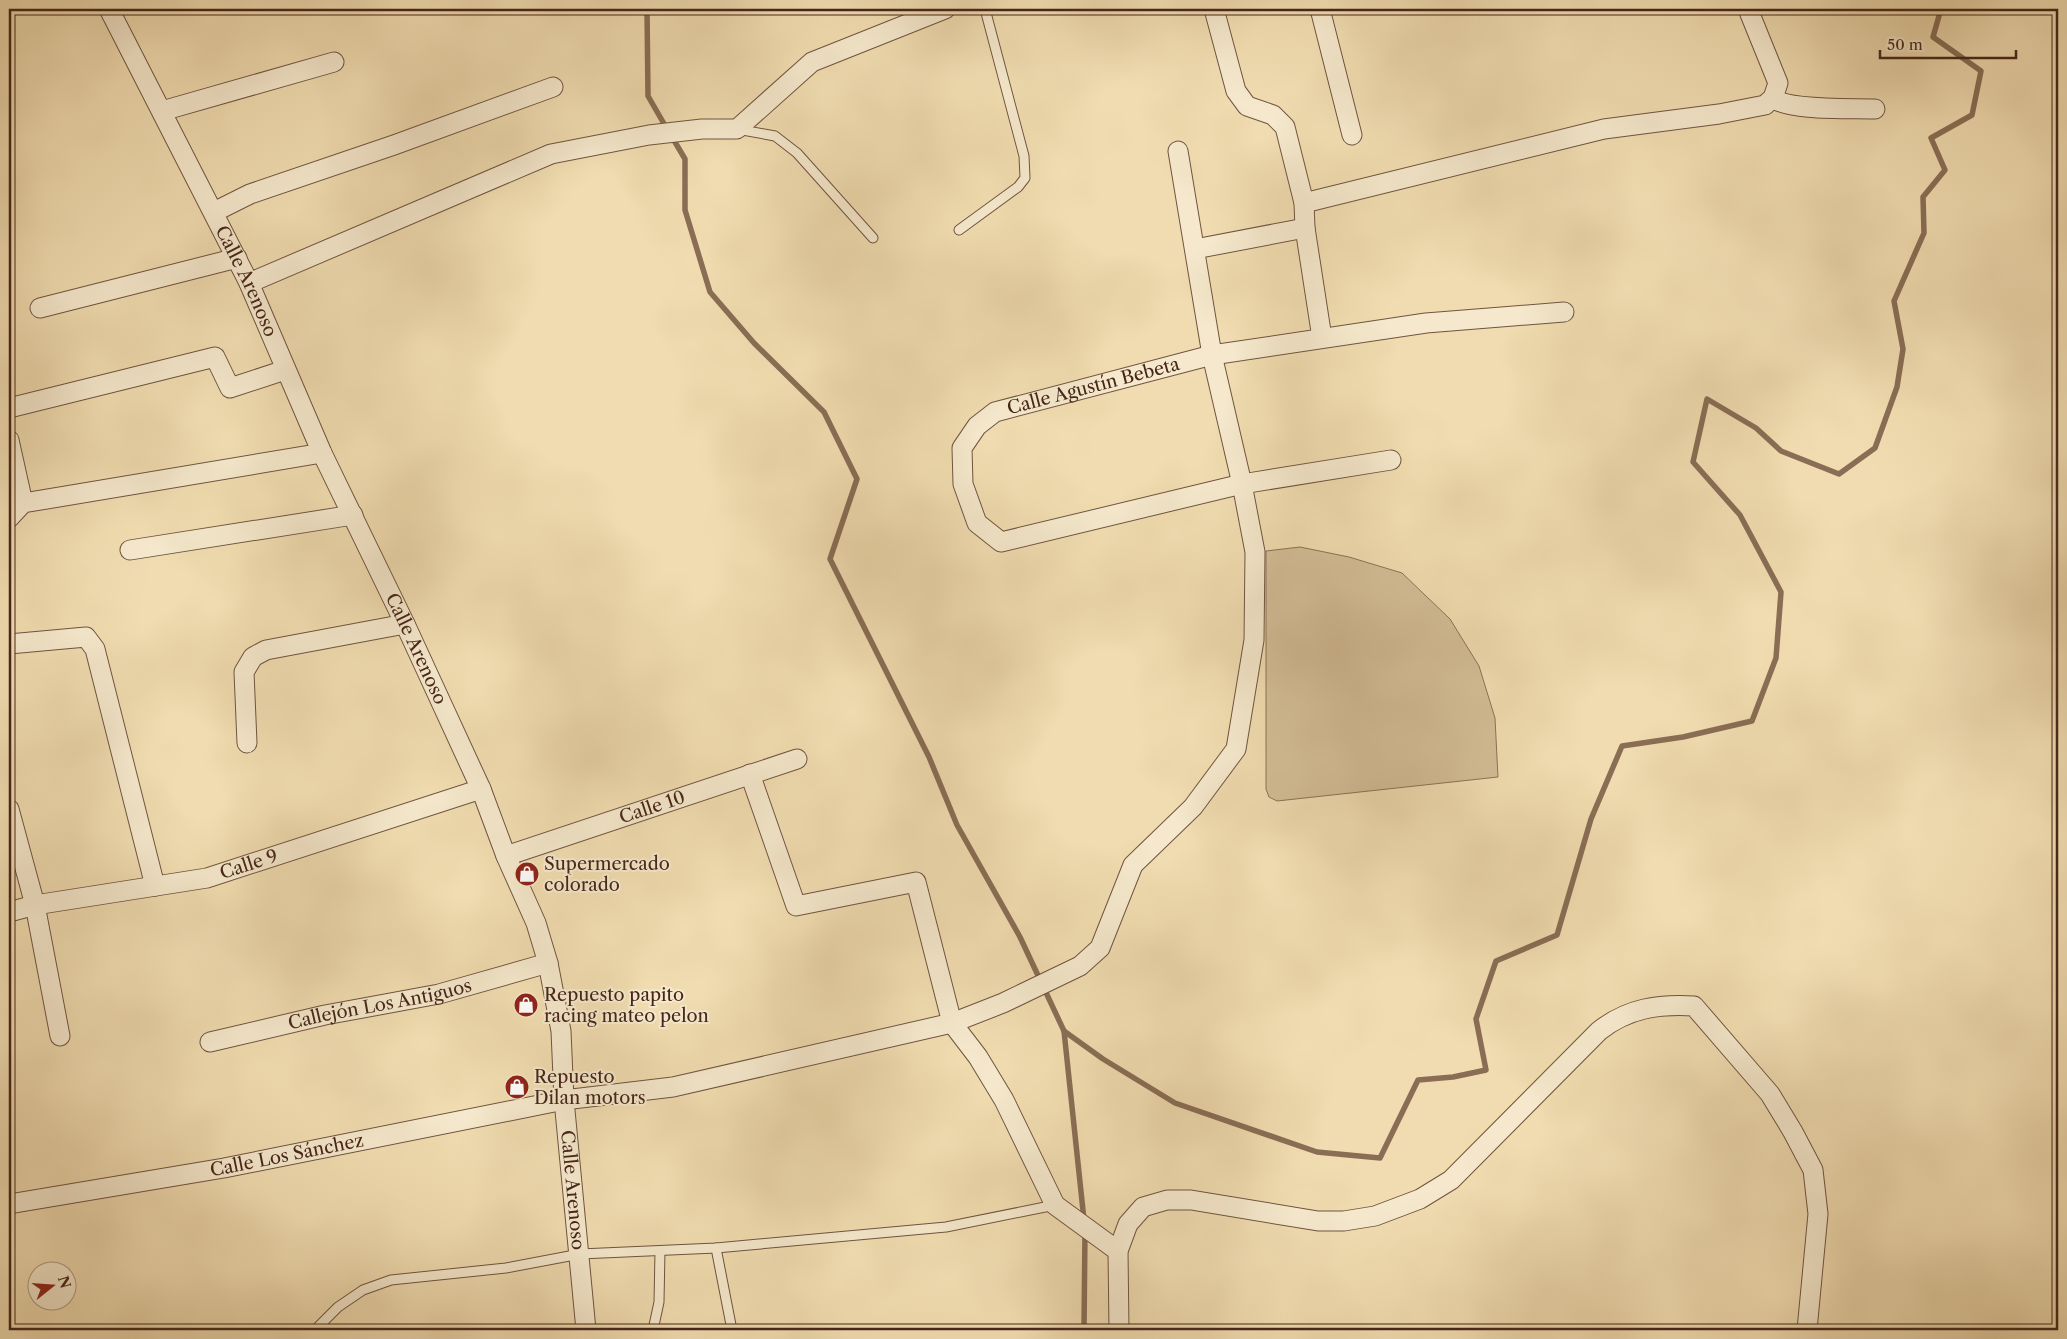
<svg xmlns="http://www.w3.org/2000/svg" width="2067" height="1339" font-family="'Libre Caslon Text',serif">
<rect width="100%" height="100%" fill="#f0dcb0"/>
<filter id="stains"><feTurbulence type="fractalNoise" baseFrequency=".004" numOctaves="4"/><feColorMatrix values="0 0 0 0 .2 0 0 0 0 .09 0 0 0 0 .02 0 0 0 .5 -.17"/></filter>
<radialGradient id="worn" r=".72"><stop offset=".6" stop-color="#630" stop-opacity="0"/><stop offset="1" stop-color="#630" stop-opacity=".3"/></radialGradient>
<path fill="#d3bd96" stroke="#8c7258" d="M1300 547 1349 557 1402 573 1450 619 1479 666 1495 718 1498 777 1277 801 1269 797 1266 789V551Z"/>
<g fill="none" stroke-linecap="round" stroke-linejoin="round">
<g stroke="#896e55" stroke-width="5.5">
<path d="M647 9 648 96 667 129"/>
<path d="M672 137 685 159V210L710 292 754 343 824 412 857 479 830 559 929 757 957 825 1020 937 1064 1031 1084 1220"/>
<path d="M1064 1031 1103 1059 1175 1103 1317 1152 1380 1158 1418 1080 1453 1077 1486 1070 1476 1019 1496 961 1557 935 1591 819 1622 746 1683 737 1752 721 1776 658 1781 592 1740 515 1693 462 1707 399 1756 428 1781 451 1839 474 1875 448 1897 387 1903 349 1894 301 1924 233 1923 197 1945 170 1931 138 1972 115 1981 71 1933 37 1941 9"/>
<path d="M1084 1330 1085 1231"/>
</g>
<defs>
<g id="service">
<path d="M737 129 775 136 797 153 873 238"/>
<path d="M959 230 1018 187 1025 178 1024 156 985 9"/>
<path d="M716 1248 732 1330"/>
<path d="M315 1330 338 1307 363 1290 391 1280 506 1268 580 1254 716 1248 946 1227 1055 1205"/>
<path d="M653 1330 659 1302 660 1251"/>
</g>
<g id="minor">
<path id="s1" d="M109 9 249 283 322 453 405 624 481 789 506 856 536 923 548 963 561 1031 564 1100 586 1330"/>
<path d="M1214 9 1236 91 1247 106 1273 115 1285 127 1304 203 1305 228 1322 338"/>
<path d="M1320 9 1352 135"/>
<path d="M1773 98C1788 111 1852 108 1875 109"/>
<path d="M162 111 334 62"/>
<path d="M1304 203 1604 129 1719 114 1765 105 1773 98 1778 83 1748 9"/>
<path d="M214 212 250 194 394 145 553 87"/>
<path d="M1195 249 1305 228"/>
<path d="M249 283 551 154 649 135 702 129H737L812 62 945 9"/>
<path d="M40 308 237 258"/>
<path d="M9 408 215 357 230 388 285 370"/>
<path d="M9 440 23 503"/>
<path id="s2" d="M1391 460 1242 484 1001 542 977 523 963 484 962 448 977 426 995 412 1212 355 1426 323 1564 312"/>
<path d="M9 518 23 503 322 453"/>
<path d="M130 550 353 515"/>
<path d="M9 644 86 637 95 649 155 886"/>
<path d="M247 743 244 672 253 657 266 650 405 624"/>
<path d="M9 809 35 905 60 1036"/>
<path id="s3" d="M506 856 797 759"/>
<path id="s4" d="M9 912 35 905 207 878 481 789"/>
<path id="s5" d="M210 1042 325 1015 439 994 548 963"/>
<path id="s6" d="M9 1204 224 1168 564 1100 673 1087 952 1023 916 882 796 906 750 774"/>
<path d="M1118 1251 1055 1205 1004 1100 978 1057 952 1023 1003 1003 1080 966 1100 948 1133 865 1193 807 1236 749 1254 640 1255 552 1242 484 1212 355 1178 151"/>
<path d="M1119 1330 1118 1251 1128 1224 1143 1207 1167 1200H1191L1318 1221H1344L1375 1216 1420 1199 1451 1180 1599 1031C1628 1008 1658 1004 1694 1006L1770 1094 1793 1132 1813 1170 1818 1214 1807 1330"/>
</g>
</defs>
<use href="#service" stroke="#705440" stroke-width="11"/>
<use href="#minor" stroke="#705440" stroke-width="21"/>
<use href="#service" stroke="#f5e8cc" stroke-width="9"/>
<use href="#minor" stroke="#f5e8cc" stroke-width="19"/>
</g>
<defs>
<symbol id="shop-disc" viewBox="-11 -11 22 22"><circle r="9.5" fill="#8f2418" stroke="#f5e8cc"/><path d="M-5-2.5h2.3a2.7 3.5 0 0 1 5.4 0H5L5.5 6h-11ZM-1.5-2.5h3a1.5 2.3 0 0 0-3 0Z" fill="#fff"/></symbol>
</defs>
<g fill-rule="evenodd">
<use href="#shop-disc" x="513" y="860" width="28" height="28"/>
<use href="#shop-disc" x="512" y="991" width="28" height="28"/>
<use href="#shop-disc" x="503" y="1073" width="28" height="28"/>
</g>
<g text-anchor="middle" stroke-width="4" stroke-linejoin="round" paint-order="stroke">
<g font-size="18" fill="#46261a" stroke="#f5e8cc">
<text dy="6" stroke="none"><textPath href="#s1" startOffset="305">Calle Arenoso</textPath></text>
<text dy="6" stroke="none"><textPath href="#s2" startOffset="658">Calle Agustín Bebeta</textPath></text>
<text dy="6" stroke="none"><textPath href="#s1" startOffset="710">Calle Arenoso</textPath></text>
<text dy="6" stroke="none"><textPath href="#s3" startOffset="154">Calle 10</textPath></text>
<text dy="6" stroke="none"><textPath href="#s4" startOffset="245">Calle 9</textPath></text>
<text dy="6" stroke="none"><textPath href="#s5" startOffset="174">Callejón Los Antiguos</textPath></text>
<text dy="6" stroke="none"><textPath href="#s6" startOffset="282">Calle Los Sánchez</textPath></text>
<text dy="6" stroke="none"><textPath href="#s1" startOffset="1280">Calle Arenoso</textPath></text>
</g>
<g font-size="18" fill="#46261a" stroke="#f5e8cc" text-anchor="start">
<text x="544" y="870">Supermercado<tspan x="544" dy="21">colorado</tspan></text>
<text x="544" y="1001">Repuesto papito<tspan x="544" dy="21">racing mateo pelon</tspan></text>
<text x="534" y="1083">Repuesto<tspan x="534" dy="21">Dilan motors</tspan></text>
</g>
</g>
<rect width="2067" height="1339" fill="none" stroke="#f0dcb0" stroke-width="30"/>
<rect x="10" y="10" width="2047" height="1319" fill="none" stroke="#46261a" stroke-width="2.5"/>
<rect x="15" y="15" width="2037" height="1309" fill="none" stroke="#46261a"/>
<g transform="translate(52 1286) rotate(73)"><circle r="24" fill="#f5e8cc" stroke="#af9a85"/>
<path d="M0-4L9 19L0 12L-9 19Z" fill="#8f2418"/>
<text y="-8" font-size="14" font-weight="bold" text-anchor="middle" fill="#46261a">N</text>
</g>
<path d="M1880 50v8h136v-8" fill="none" stroke="#46261a" stroke-width="2.5"/>
<text x="1887" y="50" font-size="15" fill="#46261a" stroke="#f5e8cc" stroke-width="4" paint-order="stroke">50 m</text>
<rect width="100%" height="100%" filter="url(#stains)"/>
<rect width="100%" height="100%" fill="url(#worn)"/>
</svg>
